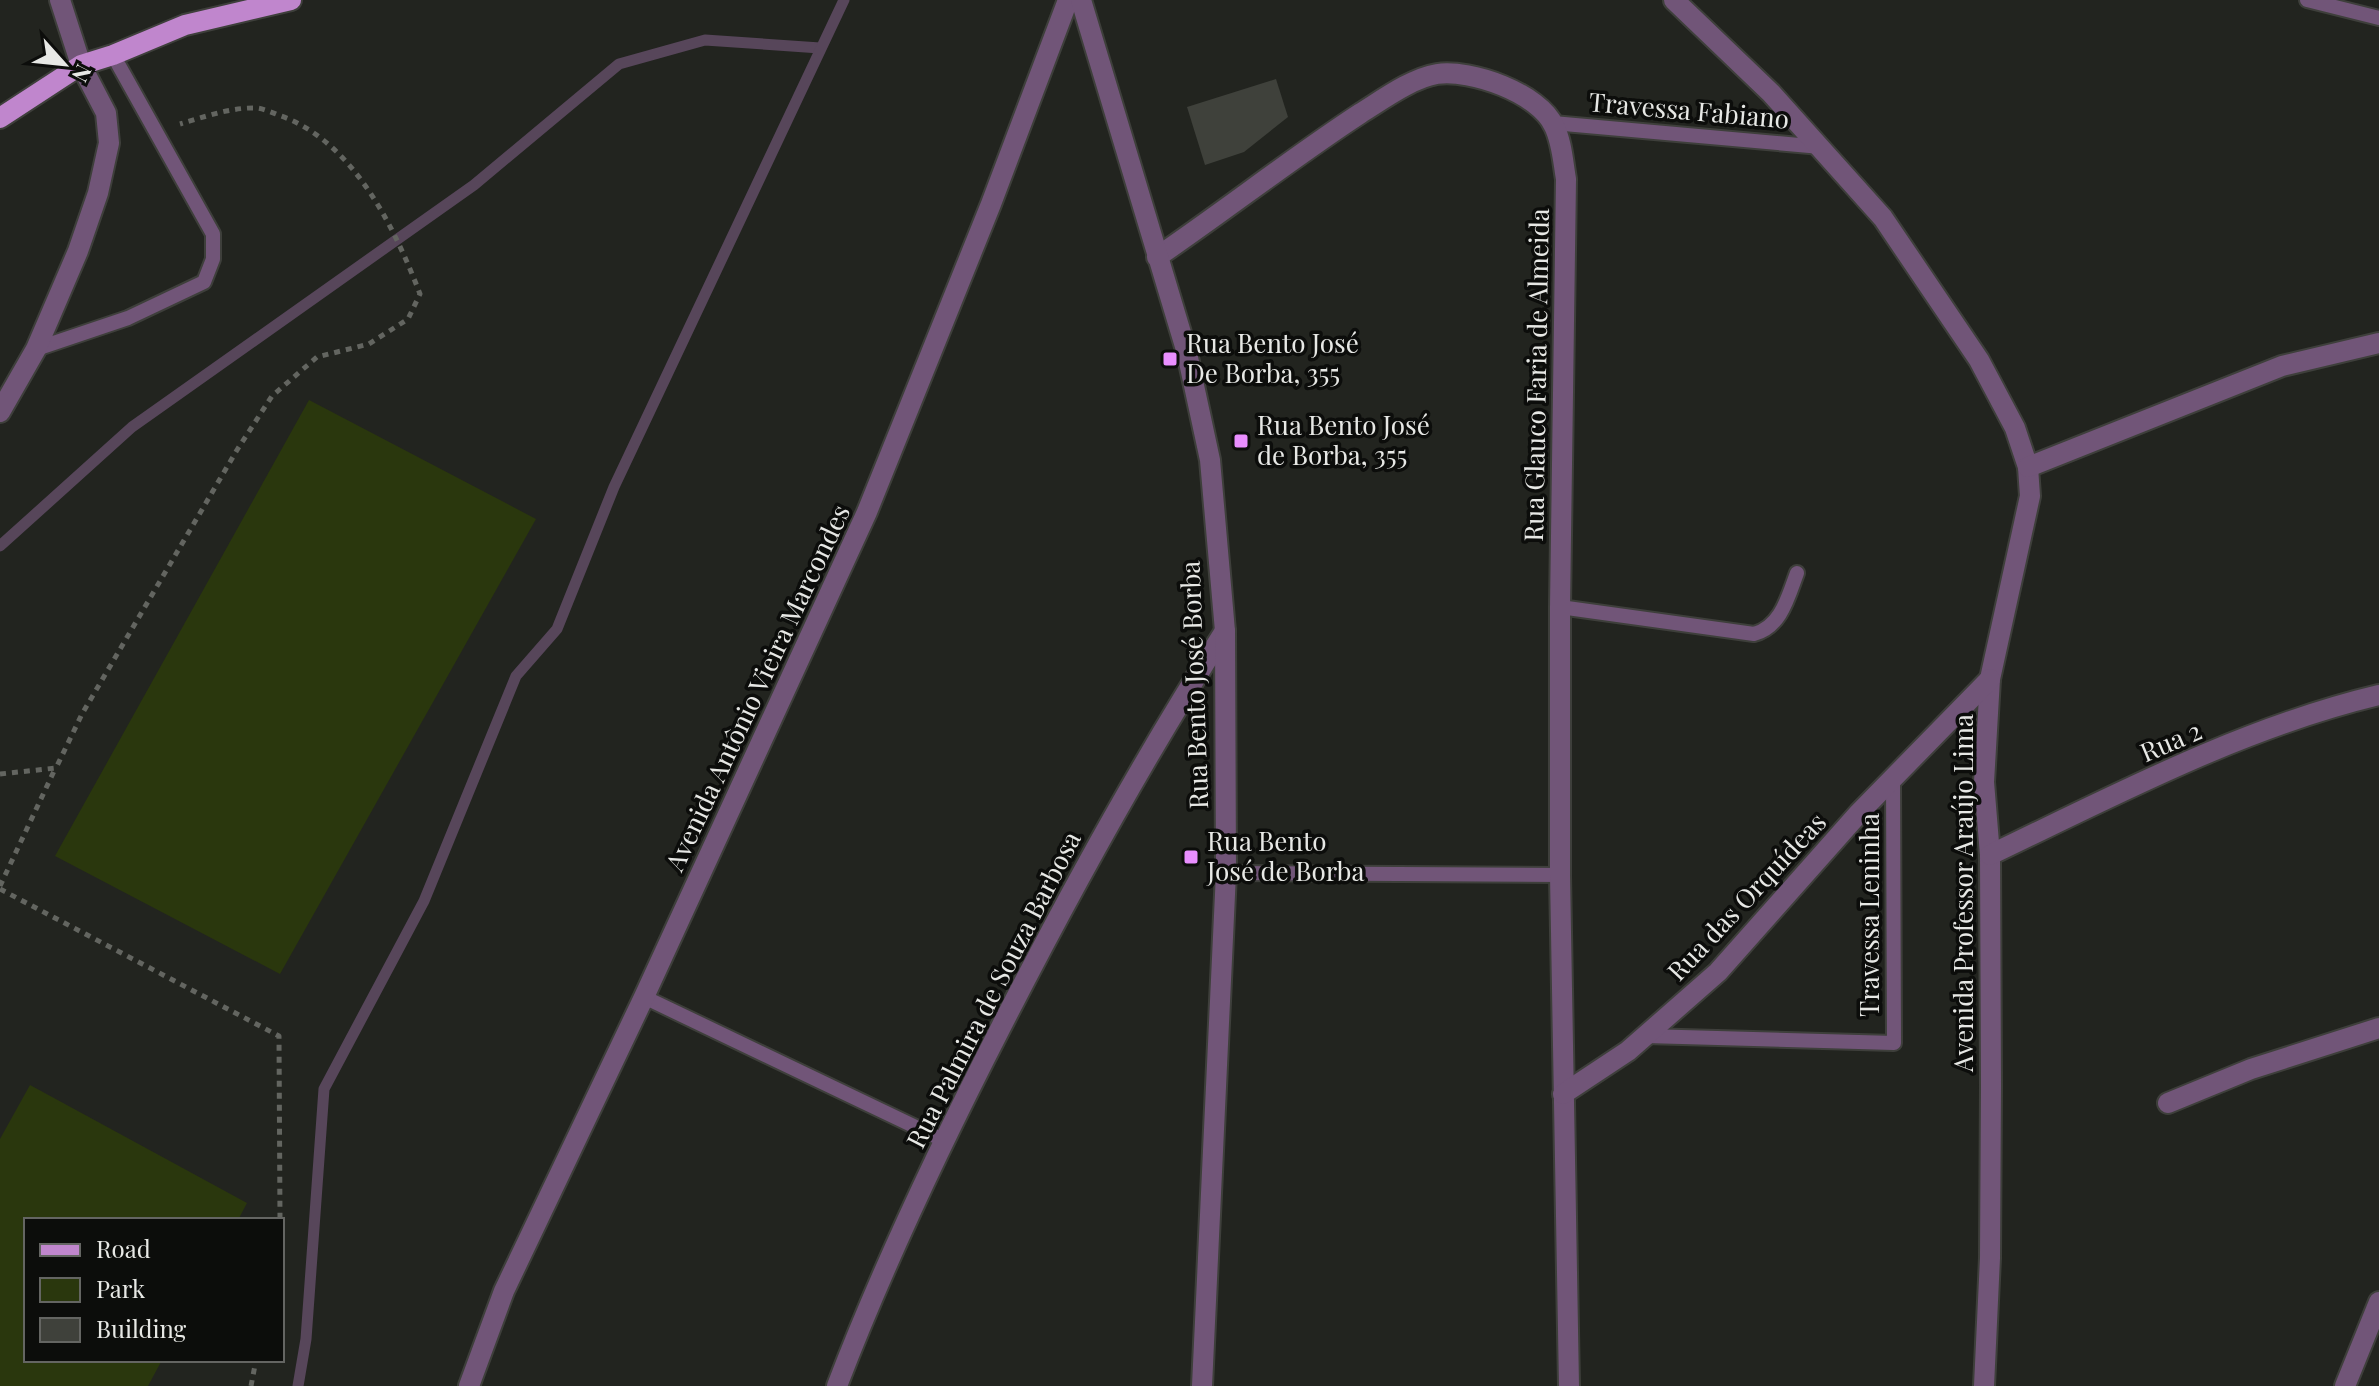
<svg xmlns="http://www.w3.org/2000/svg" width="2379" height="1386" font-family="'Playfair Display',serif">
<rect width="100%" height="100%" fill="#22241f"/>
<g fill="#2a370d">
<path d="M309 400 536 519 280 974 55 856Z"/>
<path d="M30 1085 247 1203 238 1220H26V1360H162L148 1386H0V1139Z"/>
</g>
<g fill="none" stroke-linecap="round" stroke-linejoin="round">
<g stroke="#57465a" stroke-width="11">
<path d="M0 546 132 427 474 185 619 64 705 40 820 48"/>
<path d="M298 1386 306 1339 324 1089 424 901 516 676 557 629 614 487 844 0"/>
</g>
</g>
<path fill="#3f413b" d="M1276 79 1288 117 1244 152 1205 165 1187 107Z"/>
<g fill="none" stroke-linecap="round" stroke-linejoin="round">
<defs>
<g id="service">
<path d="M2307 0 2379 18"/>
<path d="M1553 123 1821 147"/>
<path d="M36 349 128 318 204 282 213 259V234L113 55"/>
<path d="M1560 607 1754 634C1781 627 1788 597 1797 573"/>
<path d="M1226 873 1560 875"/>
<path d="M644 997 945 1141"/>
<path d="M1646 1036 1894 1043 1893 778"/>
</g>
<g id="minor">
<path d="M1674 0 1771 93 1883 218 1979 360 2015 428 2028 467 2030 496 1990 679 1984 782 1990 855 1991 1086 1990 1258 1984 1386"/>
<path d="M1157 257C1226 210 1292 158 1361 113 1382 100 1412 78 1437 74 1471 69 1539 93 1554 126 1562 142 1563 162 1566 179L1560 607V875L1569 1386"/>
<path d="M0 412 36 349 78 251 98 193 109 143 106 113 81 65 60 0"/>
<path d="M2028 467 2282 366 2379 343"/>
<path d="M1990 855C2115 795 2244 727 2379 695"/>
<path d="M1563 1094 1628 1051 1718 972 1859 813 1990 679"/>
<path d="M2168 1103 2251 1069 2379 1028"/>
<path d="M469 1386 504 1291 644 997 867 512 991 204 1068 0"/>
<path d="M837 1386C884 1263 941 1144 1001 1027 1070 892 1143 759 1225 631"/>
<path d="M2345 1386 2379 1302"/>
</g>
<path id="tertiary" d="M1081 0 1187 353 1210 460 1225 631 1226 873 1202 1386"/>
<path id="primary" d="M0 118 81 65 113 55 185 25 291 0"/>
</defs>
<use href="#service" stroke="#3e3f3b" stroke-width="18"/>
<use href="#minor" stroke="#3e3f3b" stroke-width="24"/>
<use href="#tertiary" stroke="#3e3f3b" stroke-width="24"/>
<use href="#primary" stroke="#3e3f3b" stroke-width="24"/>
<g stroke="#636560" stroke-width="5" stroke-dasharray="6 6" stroke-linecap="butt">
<path d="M0 774 56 768 82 714 237 450 272 396 317 357 369 344 408 319 420 294C394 226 353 142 281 116 273 113 265 109 257 108 231 107 204 117 180 124"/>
<path d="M0 886 55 769"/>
<path d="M0 889 279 1036 280 1220"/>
<path d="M251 1386 256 1360"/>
</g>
<use href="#service" stroke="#715578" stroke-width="14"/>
<use href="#minor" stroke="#715578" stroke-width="20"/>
<use href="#tertiary" stroke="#715578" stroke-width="20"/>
<use href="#primary" stroke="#c086cd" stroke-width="20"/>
</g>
<g fill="#e98efe" stroke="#0c0d0b" stroke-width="3">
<rect x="1162" y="351" width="16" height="16" rx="4"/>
<rect x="1233" y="433" width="16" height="16" rx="4"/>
<rect x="1183" y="849" width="16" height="16" rx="4"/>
</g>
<g text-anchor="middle" stroke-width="7" stroke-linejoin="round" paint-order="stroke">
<g font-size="26" fill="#e7e8e5" stroke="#0c0d0b">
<text transform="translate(1689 111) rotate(5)" y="9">Travessa Fabiano</text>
<text transform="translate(1537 375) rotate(-89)" y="9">Rua Glauco Faria de Almeida</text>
<text transform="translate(1195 685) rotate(-92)" y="9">Rua Bento José Borba</text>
<text transform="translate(758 688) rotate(-65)" y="9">Avenida Antônio Vieira Marcondes</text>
<text transform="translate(2171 742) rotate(-23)" y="9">Rua 2</text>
<text transform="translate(1964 893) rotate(-90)" y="9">Avenida Professor Araújo Lima</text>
<text transform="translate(1747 897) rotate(-47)" y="9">Rua das Orquídeas</text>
<text transform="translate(1870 915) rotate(-90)" y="9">Travessa Leninha</text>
<text transform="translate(994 990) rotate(-63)" y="9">Rua Palmira de Souza Barbosa</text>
</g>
<g font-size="26" fill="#e7e8e5" stroke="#0c0d0b" text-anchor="start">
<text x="1186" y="353">Rua Bento José<tspan x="1186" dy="30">De Borba, 355</tspan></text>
<text x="1257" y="435">Rua Bento José<tspan x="1257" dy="30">de Borba, 355</tspan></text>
<text x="1207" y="851">Rua Bento<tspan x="1207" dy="30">José de Borba</tspan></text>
</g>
</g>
<rect x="24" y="1218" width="260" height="144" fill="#0c0d0b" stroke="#646562" stroke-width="2"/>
<rect x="40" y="1244" width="40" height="12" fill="#c086cd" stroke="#646562" stroke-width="2"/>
<text x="96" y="1258" font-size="24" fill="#e7e8e5">Road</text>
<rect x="40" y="1278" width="40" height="24" fill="#2a370d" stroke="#646562" stroke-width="2"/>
<text x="96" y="1298" font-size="24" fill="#e7e8e5">Park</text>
<rect x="40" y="1318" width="40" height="24" fill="#3f413b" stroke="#646562" stroke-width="2"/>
<text x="96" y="1338" font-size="24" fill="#e7e8e5">Building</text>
<g transform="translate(64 64) rotate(117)" stroke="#0c0d0b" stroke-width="6" paint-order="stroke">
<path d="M0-6L14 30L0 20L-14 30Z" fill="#e7e8e5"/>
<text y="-12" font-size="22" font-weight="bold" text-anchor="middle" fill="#e7e8e5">N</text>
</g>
</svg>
